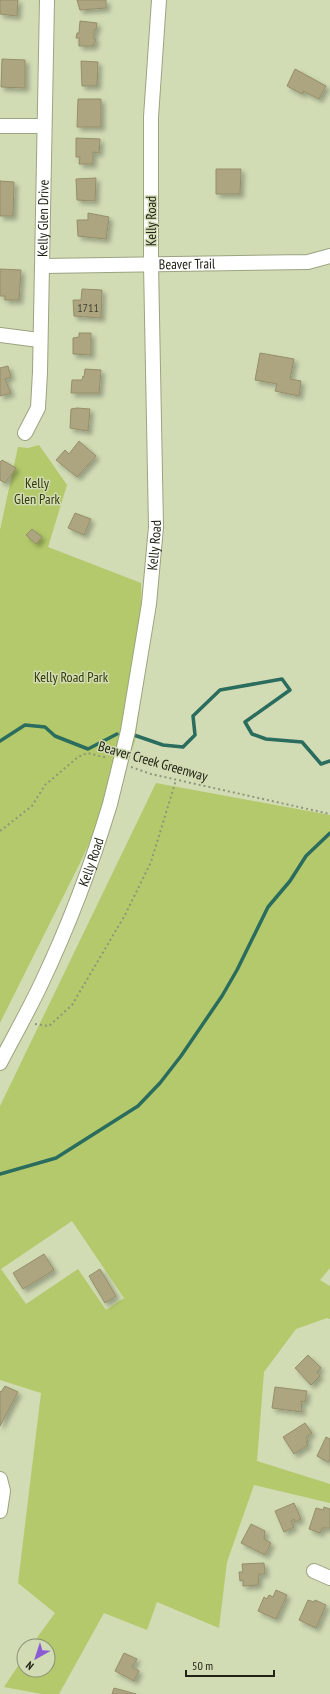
<svg xmlns="http://www.w3.org/2000/svg" width="330" height="1694" font-family="'PT Sans Narrow',sans-serif">
<defs>
<filter id="shadow"><feDropShadow dx="3.5" dy="3.5" stdDeviation="2" flood-color="#0004"/></filter>
</defs>
<rect width="100%" height="100%" fill="#d1dbb4"/>
<g fill="#b4c96b" fill-rule="evenodd">
<path d="M39 445 67 485 48 547 141 583 144 678 135 741 128 761 79 865 0 1023V530L18 447 28 448Z"/>
<path d="M156 783 330 815V1268L320 1280 330 1286V1319L327 1318 296 1329 264 1372 257 1461 330 1484V1503L254 1485 227 1562 219 1628 157 1602 147 1630 104 1613 59 1694H42L4 1687 24 1657V1670H48V1646H31L55 1613 18 1583 41 1393 0 1380V1106ZM72 1221 124 1298 106 1310 78 1269 26 1304 1 1269Z"/>
</g>
<g fill="none" stroke-linecap="round" stroke-linejoin="round">
<g stroke="#2a6c5d" stroke-width="3.5">
<path d="M131 734 163 745 183 747 195 735 193 716 220 690 282 679 290 690 245 722 252 734 266 739 302 742 321 764 330 761"/>
<path d="M0 741 25 725 45 727 55 736 88 749 117 734"/>
<path d="M0 1174 56 1158 138 1106 160 1083 181 1056 222 996 237 970 268 907 290 881 306 856 330 833"/>
</g>
</g>
<g fill="#aca580" stroke="#958e6a" filter="url(#shadow)">
<path d="M0 0H18L17 16 0 14Z"/>
<path d="M77 0H106V8L80 10Z"/>
<path d="M80 21 97 23 96 30H94V39L96 40 93 46H79V38H76L77 33H79Z"/>
<path d="M2 59 25 60V88L1 87Z"/>
<path d="M81 61 98 62 97 86H82Z"/>
<path d="M295 69 326 86 319 99 303 91 302 94 287 86Z"/>
<path d="M78 99H101V127H77Z"/>
<path d="M76 138 100 139 99 153 93 152V164H79L80 157H76Z"/>
<path d="M216 169H241L240 194H216Z"/>
<path d="M96 178 95 201 77 200 76 179Z"/>
<path d="M0 181 14 182 13 216H0Z"/>
<path d="M88 213 109 217 106 239 78 236 77 220H88Z"/>
<path d="M0 269 21 270 19 300H5V296H0Z"/>
<path d="M82 289 102 290 101 318 74 316 73 300H81Z"/>
<path d="M79 333H91V355L73 354V338L79 337Z"/>
<path d="M260 353 294 359 290 379 301 381 299 396 275 391 277 384 255 380Z"/>
<path d="M8 366 11 377 5 379 11 393 0 396V368Z"/>
<path d="M85 369 101 370 99 393H71L72 380H82L83 376 84 377Z"/>
<path d="M77 408 90 409 88 431 70 428 71 409Z"/>
<path d="M79 441 96 456 77 477 56 460 65 450 69 454Z"/>
<path d="M2 460 16 468 5 483 0 480V462Z"/>
<path d="M75 513 91 519 84 535 68 528Z"/>
<path d="M32 529 42 537 36 544 26 535Z"/>
<path d="M44 1254 54 1270 23 1289 13 1273Z"/>
<path d="M100 1269 116 1296 105 1303 89 1276Z"/>
<path d="M308 1355 321 1368 317 1372 320 1376 311 1385 295 1368Z"/>
<path d="M5 1386 18 1392 0 1426V1391L1 1392Z"/>
<path d="M275 1387 307 1391 305 1402 301 1401 302 1412 272 1408Z"/>
<path d="M305 1423 312 1433 306 1437 308 1440 306 1442 308 1445 294 1454 283 1437Z"/>
<path d="M326 1437 330 1439V1459L328 1462 317 1456Z"/>
<path d="M294 1503 301 1519 295 1522 294 1519 291 1521 294 1527 284 1532 275 1511Z"/>
<path d="M324 1507 330 1509V1528H322L320 1533 309 1529 316 1508 323 1510Z"/>
<path d="M251 1524 265 1531 264 1539 271 1543 265 1555 241 1543Z"/>
<path d="M264 1563 265 1574H259L258 1585 243 1586V1580L240 1581 239 1572H243L242 1564Z"/>
<path d="M276 1590 287 1595 276 1619 258 1611 264 1597 267 1599 269 1595 273 1597Z"/>
<path d="M308 1600 314 1602 315 1600 326 1605 316 1628 299 1620Z"/>
<path d="M124 1653 137 1659 132 1667 139 1671 134 1681 115 1671Z"/>
<path d="M114 1688 136 1694H112Z"/>
</g>
<g fill="none" stroke-linecap="round" stroke-linejoin="round">
<defs>
<g id="minor">
<path d="M1 126H44"/>
<path id="s1" d="M43 266 308 262 330 256"/>
<path d="M0 335 39 340"/>
<path id="s2" d="M25 433 38 408 40 372 47 0"/>
<path id="s3" d="M149 604 156 527 151 264V117L159 0"/>
<path id="s4" d="M0 1063C14 1036 29 1010 42 982 69 925 92 864 110 804"/>
<path d="M0 1479 3 1491 0 1511"/>
<path d="M314 1571 330 1578"/>
</g>
</defs>
<use href="#minor" stroke="#9ba480" stroke-width="16"/>
<g stroke="#8f9779" stroke-width="2" stroke-dasharray="2 3" stroke-linecap="butt">
<path d="M131 767 151 774 330 814"/>
<path d="M0 831 32 806 45 785 78 757 87 753 108 758"/>
<path d="M35 1024 49 1026 72 1005 125 915 151 862 176 780"/>
</g>
<use href="#minor" stroke="#fff" stroke-width="14"/>
<defs>
<path id="minor-bridge" d="M110 804 128 731 149 604"/>
</defs>
<use href="#minor-bridge" stroke="#9ba480" stroke-width="16" stroke-linecap="butt"/>
<use href="#minor-bridge" stroke="#fff" stroke-width="14"/>
</g>
<g text-anchor="middle" stroke-width="3" stroke-linejoin="round" paint-order="stroke">
<g font-size="12" fill="#434430">
<text x="88" y="312">1711</text>
</g>
<g font-size="14" fill="#202315" stroke="#d1dbb4">
<text dy="5" stroke="none"><textPath href="#s2" startOffset="218">Kelly Glen Drive</textPath></text>
<text transform="translate(151 221) rotate(-90)" y="5">Kelly Road</text>
<text dy="5" stroke="none"><textPath href="#s1" startOffset="144">Beaver Trail</textPath></text>
<text dy="5" stroke="none"><textPath href="#s3" startOffset="59">Kelly Road</textPath></text>
<text transform="translate(153 761) rotate(16)" y="5">Beaver Creek Greenway</text>
<text dy="5" stroke="none"><textPath href="#s4" startOffset="221">Kelly Road</textPath></text>
</g>
<g font-size="14" fill="#333c08" stroke="#d1dbb4">
<text x="37" y="488">Kelly<tspan x="37" dy="16">Glen Park</tspan></text>
<text x="71" y="682">Kelly Road Park</text>
</g>
</g>
<g transform="translate(36 1658) rotate(219)"><circle r="19" fill="#d1dbb4" stroke="#8a9174"/>
<path d="M0-3L7 15L0 10L-7 15Z" fill="#8b5bd4"/>
<text y="-6" font-size="11" font-weight="bold" text-anchor="middle" fill="#202315">N</text>
</g>
<path d="M186 1670v6h88v-6" fill="none" stroke="#202315" stroke-width="2"/>
<text x="192" y="1670" font-size="12" fill="#202315" stroke="#d1dbb4" stroke-width="3" paint-order="stroke">50 m</text>
</svg>
